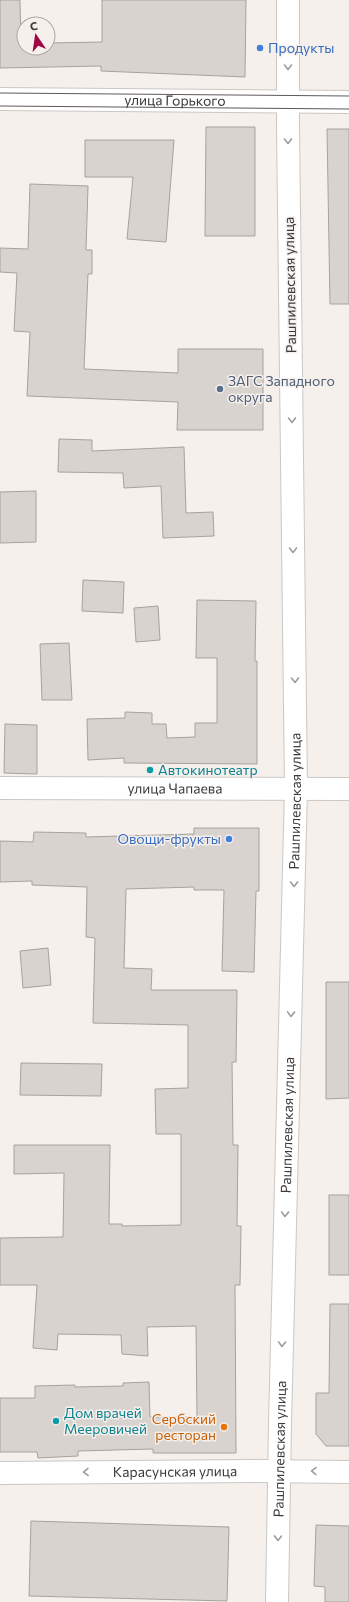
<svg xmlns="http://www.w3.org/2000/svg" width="349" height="1602" font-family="Commissioner,sans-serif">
<rect width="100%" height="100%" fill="#f6f0ec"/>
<g fill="#d8d3cf" stroke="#a7a29e">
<path d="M0 0H20L21 44 24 43V48H48V43L102 42V0H246L245 77 101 71V66L0 68Z"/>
<path d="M206 127H255V236H205Z"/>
<path d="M327 129H349V304H330Z"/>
<path d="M85 140H174L166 242 127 239 133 177H85Z"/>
<path d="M30 184 88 186 86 250H92V274H88L84 369 178 373V349H263V430H177L178 402 27 396 30 332 14 331 17 273 0 272V248L28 249Z"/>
<path d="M59 439 92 440V451L184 447 186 513 213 512 214 536 163 538 161 486 124 488 123 473 58 472Z"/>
<path d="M36 491V542L0 543V492Z"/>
<path d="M83 580 124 582 123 613 82 611Z"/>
<path d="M197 600 256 601 255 661H257V764L124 763V758L88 760 87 719 125 718V712L152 713V724H166L167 738 195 737V723H217V658H196Z"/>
<path d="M158 606 160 640 136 642 134 608Z"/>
<path d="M69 643 72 700H42L40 644Z"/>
<path d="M5 724 37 725V774L4 773Z"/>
<path d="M194 828H259V891H256L254 972 222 971 224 890H194V887L126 889 124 968 152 969 151 990H237L236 1062H232L233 1145H238L237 1226H241L240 1285H235L236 1453H153V1449L78 1451V1456L38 1458 37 1452H0V1398H35V1386L75 1385V1387L123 1386V1383L149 1382 150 1417H197L196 1326 147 1327 148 1356 122 1354 121 1335 58 1334 57 1350 33 1348 37 1285H0V1238L63 1237 64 1173 14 1174V1145H110L109 1224H122V1226L181 1225V1134H156L155 1089 188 1088V1025L93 1023 95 938 86 937 87 887 32 885V881L0 882V841L33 842 34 832 86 833V837L194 834Z"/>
<path d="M48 948 51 985 23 988 20 951Z"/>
<path d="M326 982H349V1098L326 1099Z"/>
<path d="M21 1063 102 1064 101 1096 20 1095Z"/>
<rect x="329" y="1195" width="20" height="80"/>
<path d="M330 1304H349V1446H326L316 1434V1393H329Z"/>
<path d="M31 1521 229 1527 227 1601 29 1596Z"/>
<path d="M316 1525 349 1526V1602H325V1587L314 1586Z"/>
</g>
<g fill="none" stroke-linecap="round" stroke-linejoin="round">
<defs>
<g id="minor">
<path id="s1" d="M0 99 349 102"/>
<path id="s2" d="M0 788 349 789"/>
<path id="s3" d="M0 1473 251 1471 349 1472"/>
<path id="s4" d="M277 1602 280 1423 296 789 288 127V0"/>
</g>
</defs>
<use href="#minor" stroke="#ccc7c3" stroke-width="24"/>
<use href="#minor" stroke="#fff" stroke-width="22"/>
<g stroke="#5e5a59" stroke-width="1">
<path d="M0 93 349 96"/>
<path d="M0 106 349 109"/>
</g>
</g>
<defs><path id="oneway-chevron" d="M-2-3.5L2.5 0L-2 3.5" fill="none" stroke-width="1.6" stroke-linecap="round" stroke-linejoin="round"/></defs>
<g stroke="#9e9c9c">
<use href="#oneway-chevron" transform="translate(288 67) rotate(90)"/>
<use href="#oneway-chevron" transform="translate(288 141) rotate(89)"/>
<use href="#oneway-chevron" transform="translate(292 420) rotate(89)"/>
<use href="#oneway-chevron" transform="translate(293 550) rotate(89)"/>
<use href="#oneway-chevron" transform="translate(295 680) rotate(89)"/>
<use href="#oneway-chevron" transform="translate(294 884) rotate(92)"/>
<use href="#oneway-chevron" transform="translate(291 1014) rotate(92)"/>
<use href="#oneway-chevron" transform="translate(285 1214) rotate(92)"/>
<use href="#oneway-chevron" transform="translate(282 1344) rotate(92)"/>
<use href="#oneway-chevron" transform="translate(314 1471) rotate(-179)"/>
<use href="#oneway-chevron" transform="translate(86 1472) rotate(179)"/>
<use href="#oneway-chevron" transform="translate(278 1538) rotate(91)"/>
</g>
<g fill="#3f7fe0" stroke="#f6f0ec" stroke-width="1.5">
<circle cx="260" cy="48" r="4"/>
<circle cx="229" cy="839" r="4"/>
</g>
<circle fill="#5c6f8a" stroke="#f6f0ec" stroke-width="1.5" cx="220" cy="389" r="4"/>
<g fill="#0f9aa8" stroke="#f6f0ec" stroke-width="1.5">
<circle cx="150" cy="770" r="4"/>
<circle cx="56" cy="1421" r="4"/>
</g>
<circle fill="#e8710a" stroke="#f6f0ec" stroke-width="1.5" cx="224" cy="1427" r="4"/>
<g text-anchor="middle" stroke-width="3" stroke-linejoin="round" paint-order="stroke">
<g font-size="14" fill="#366cbe" stroke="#f6f0ec" text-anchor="start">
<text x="268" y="53">Продукты</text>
<text x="221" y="844" text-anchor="end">Овощи-фрукты</text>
</g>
<g font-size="14" fill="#3d3a39" stroke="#f6f0ec">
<text dy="5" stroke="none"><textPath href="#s1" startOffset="175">улица Горького</textPath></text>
<text transform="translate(290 285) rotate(-91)" y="5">Рашпилевская улица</text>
<text dy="5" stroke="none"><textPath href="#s2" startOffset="175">улица Чапаева</textPath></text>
<text dy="5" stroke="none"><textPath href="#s4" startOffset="801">Рашпилевская улица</textPath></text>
<text dy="5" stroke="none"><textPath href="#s4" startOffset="477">Рашпилевская улица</textPath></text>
<text dy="5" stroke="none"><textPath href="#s4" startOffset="153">Рашпилевская улица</textPath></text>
<text dy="5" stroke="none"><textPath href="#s3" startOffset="175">Карасунская улица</textPath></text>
</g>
<g font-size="14" fill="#4e5e75" stroke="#f6f0ec" text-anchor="start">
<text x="228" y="386">ЗАГС Западного<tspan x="228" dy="16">округа</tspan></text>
</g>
<g font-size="14" fill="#0d838f" stroke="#f6f0ec" text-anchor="start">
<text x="158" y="775">Автокинотеатр</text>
<text x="64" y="1418">Дом врачей<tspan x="64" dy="16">Мееровичей</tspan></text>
</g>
<g font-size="14" fill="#c56008" stroke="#f6f0ec" text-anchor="end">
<text x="216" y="1424">Сербский<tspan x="216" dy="16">ресторан</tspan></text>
</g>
</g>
<g transform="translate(36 36) rotate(347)"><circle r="19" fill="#f6f0ec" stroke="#aca7a4"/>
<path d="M0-3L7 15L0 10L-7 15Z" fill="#a00548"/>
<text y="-6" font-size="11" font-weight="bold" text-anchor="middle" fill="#3d3a39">С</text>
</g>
</svg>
